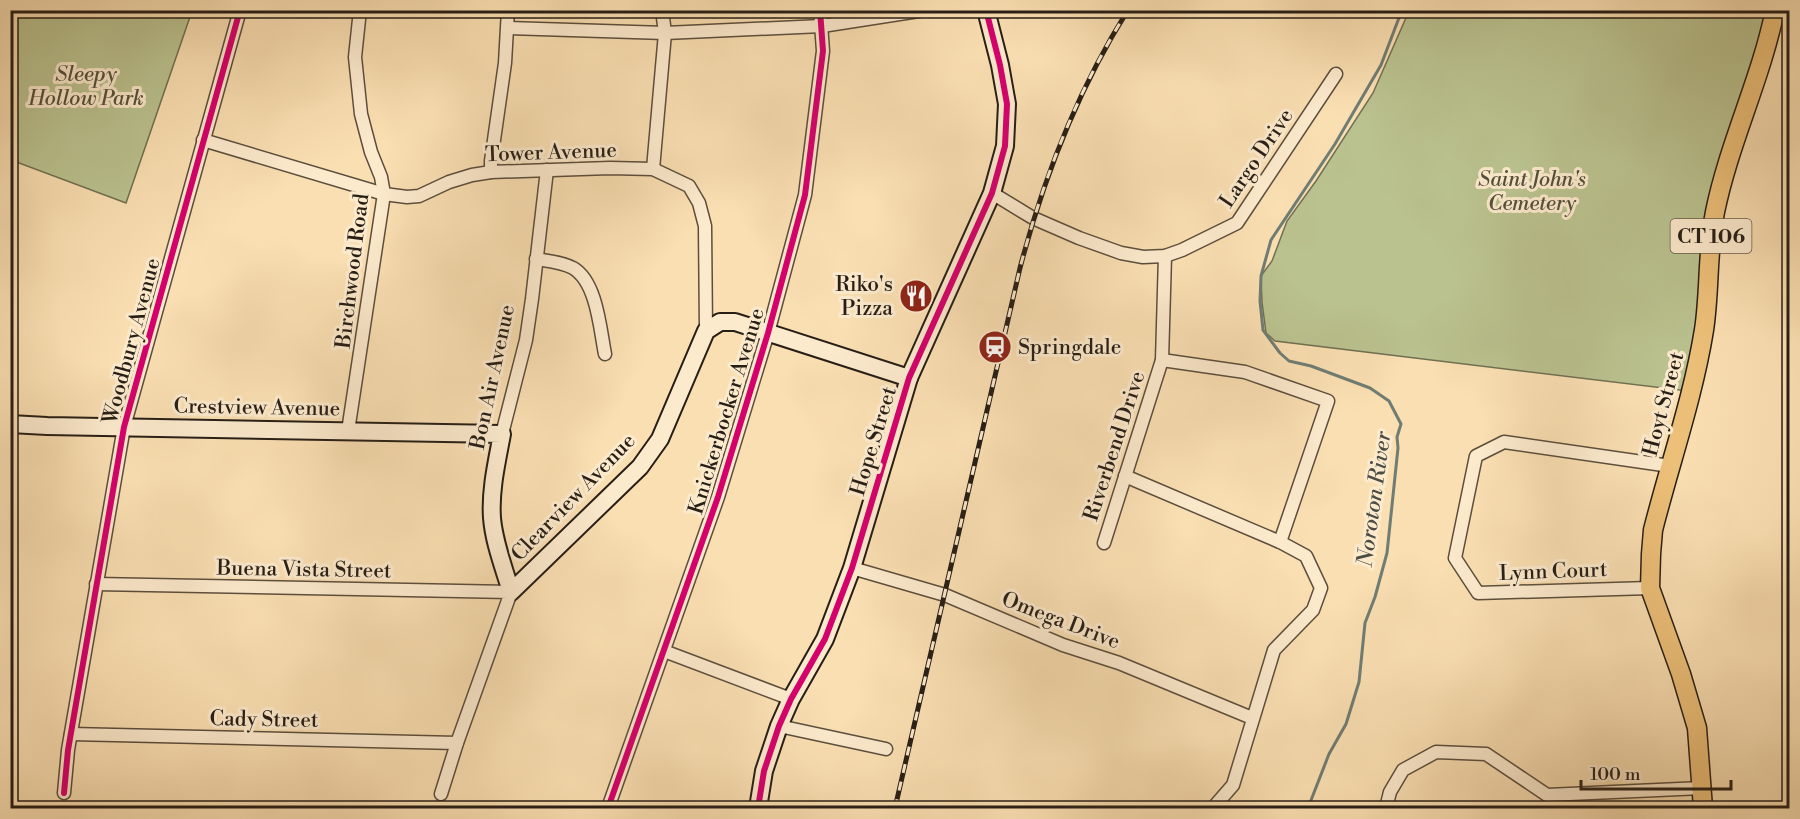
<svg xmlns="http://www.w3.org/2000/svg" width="1800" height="819" font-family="'Libre Bodoni',serif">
<rect width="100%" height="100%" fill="#fadfb2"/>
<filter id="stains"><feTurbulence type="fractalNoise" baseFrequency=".00333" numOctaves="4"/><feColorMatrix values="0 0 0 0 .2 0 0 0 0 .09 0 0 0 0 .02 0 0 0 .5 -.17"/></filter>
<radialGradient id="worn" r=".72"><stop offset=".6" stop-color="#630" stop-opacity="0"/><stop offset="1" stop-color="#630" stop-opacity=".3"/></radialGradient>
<g fill="#bac28f" stroke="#707052" stroke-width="1.5">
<path d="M10 11H192L126 203 11 160Z"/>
<path d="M1409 11H1768L1718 172 1688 391 1275 341 1266 333 1262 302 1261 276 1272 261 1287 221 1316 181 1373 93Z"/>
</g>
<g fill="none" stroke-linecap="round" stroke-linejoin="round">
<path stroke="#6f7d74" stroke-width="3" d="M1308 808 1329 754 1346 724 1359 682 1365 623 1375 597 1387 553 1398 448 1397 437 1401 424 1389 401 1370 388 1311 366 1289 361 1280 353 1263 330 1260 301 1261 276 1271 240 1335 144 1381 65 1402 10"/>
<defs>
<g id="street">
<path d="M508 28 665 33 822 26 925 10"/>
<path d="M203 140 384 194 407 197 419 196 449 182 472 175 491 172 610 168 653 169 689 186 699 203 705 226 706 331"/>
<path d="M653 169 665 33 662 10"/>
<path d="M491 172V161L505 63 508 10"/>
<path d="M992 193 1033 218 1079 238 1121 253 1143 257 1165 256 1182 250 1237 223 1336 74"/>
<path d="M536 259C548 261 562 262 573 268 597 282 600 329 605 354"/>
<path d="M1162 360 1245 372 1328 401 1280 542"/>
<path d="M348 431 384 194 381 177 371 152 361 114 355 57 360 10"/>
<path d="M502 434 526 340 532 299 547 170"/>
<path d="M1125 476 1280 542 1306 556 1321 588 1313 610 1274 650 1233 785 1213 808"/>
<path d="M1104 543 1162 360 1165 256"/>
<path d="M852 568 945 595 1063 645 1119 663 1252 718"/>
<path d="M96 584 511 592 457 743 441 794"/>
<path d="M1650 588 1478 593 1455 558 1476 456 1504 442 1670 466"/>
<path d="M664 651 791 699"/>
<path d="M779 726 886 749"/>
<path d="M71 734 457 743"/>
<path d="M64 793 68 750 124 427 240 10"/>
<path d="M608 808 718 497 768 333 805 195 823 51 820 10"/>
<path d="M1386 808 1390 792 1403 770 1436 752 1486 754 1547 795 1702 788"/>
</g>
<g id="secondary">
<path d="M10 424 47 426 502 434C497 461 490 490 492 518 494 543 504 568 511 592L640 467 660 439 706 331 720 322H735L909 378"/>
<path d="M758 808 764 771 779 726 791 699 825 639 852 568 909 378 992 193 1005 146 1007 104 1000 65 986 10"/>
</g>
<path id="primary" d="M1703 808 1697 728 1681 674 1650 588 1651 554 1653 530C1670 463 1693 398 1704 330 1710 291 1707 251 1715 212 1729 143 1761 79 1775 10"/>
</defs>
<use href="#street" stroke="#5c4e3d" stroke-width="15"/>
<use href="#secondary" stroke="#271e16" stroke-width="20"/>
<use href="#primary" stroke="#271e16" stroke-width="21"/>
<use href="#street" stroke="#fceacd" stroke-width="12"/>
<use href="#secondary" stroke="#fceacd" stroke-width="16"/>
<use href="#primary" stroke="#edc079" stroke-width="18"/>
<defs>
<path id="rail" d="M895 808 1020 268C1044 176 1077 91 1128 10"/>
</defs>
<use href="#rail" stroke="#271e16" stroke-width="5"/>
<use href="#rail" stroke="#fceacd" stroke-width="3" stroke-dasharray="9" stroke-linecap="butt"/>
<defs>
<g id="cycleway">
<path d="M64 793 68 750 124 427 240 10"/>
<path d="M608 808 718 497 768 333 805 195 823 51 820 10"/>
<path d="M758 808 764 771 779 726 791 699 825 639 852 568 909 378 992 193 1005 146 1007 104 1000 65 986 10"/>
</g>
</defs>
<use href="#cycleway" stroke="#fceacd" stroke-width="10"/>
<use href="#cycleway" stroke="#d6006c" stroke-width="6"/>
</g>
<defs>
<symbol id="restaurant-disc" viewBox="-11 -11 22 22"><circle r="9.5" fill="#8f2418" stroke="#fceacd"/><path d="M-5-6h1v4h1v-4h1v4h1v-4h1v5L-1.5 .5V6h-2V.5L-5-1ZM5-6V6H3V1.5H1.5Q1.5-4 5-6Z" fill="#fff"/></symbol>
<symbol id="station-disc" viewBox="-11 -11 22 22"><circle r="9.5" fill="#8f2418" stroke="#fceacd"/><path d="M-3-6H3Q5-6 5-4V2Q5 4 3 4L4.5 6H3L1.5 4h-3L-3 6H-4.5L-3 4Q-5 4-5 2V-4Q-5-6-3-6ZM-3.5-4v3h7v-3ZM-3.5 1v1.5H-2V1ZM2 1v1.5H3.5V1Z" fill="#fff"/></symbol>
</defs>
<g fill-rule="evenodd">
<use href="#restaurant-disc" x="897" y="277" width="38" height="38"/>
<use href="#station-disc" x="976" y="328" width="38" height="38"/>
</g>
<g text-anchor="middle" stroke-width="6" stroke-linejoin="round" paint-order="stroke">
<rect fill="#fceacd" stroke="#675b4d" stroke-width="1.5" x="1670.5" y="219" width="81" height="34" rx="4.5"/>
<g font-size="20" font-weight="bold" fill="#271e16">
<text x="1711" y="243">CT 106</text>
</g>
<g font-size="21" font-style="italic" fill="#534f3a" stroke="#fceacd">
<text x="86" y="81">Sleepy<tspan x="86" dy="24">Hollow Park</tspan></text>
<text x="1532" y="186">Saint John's<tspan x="1532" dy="24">Cemetery</tspan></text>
</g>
<g font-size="21" fill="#271e16" stroke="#fceacd">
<text transform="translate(551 152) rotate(-2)" y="7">Tower Avenue</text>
<text transform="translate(1256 158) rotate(-56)" y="7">Largo Drive</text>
<text transform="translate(352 271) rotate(-83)" y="7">Birchwood Road</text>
<text transform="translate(131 341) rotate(-75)" y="7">Woodbury Avenue</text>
<text transform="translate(492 377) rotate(-78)" y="7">Bon Air Avenue</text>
<text transform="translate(1663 404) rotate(-75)" y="7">Hoyt Street</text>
<text transform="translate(257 407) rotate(1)" y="7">Crestview Avenue</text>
<text transform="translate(726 411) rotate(-73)" y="7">Knickerbocker Avenue</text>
<text transform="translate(873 441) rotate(-73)" y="7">Hope Street</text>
<text transform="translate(1114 446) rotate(-72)" y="7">Riverbend Drive</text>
<text transform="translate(573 497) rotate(-46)" y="7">Clearview Avenue</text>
<text transform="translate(304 569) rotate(1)" y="7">Buena Vista Street</text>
<text transform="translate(1553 571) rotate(-2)" y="7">Lynn Court</text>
<text transform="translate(1061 620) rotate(21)" y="7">Omega Drive</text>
<text transform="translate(264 719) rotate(1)" y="7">Cady Street</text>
</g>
<g font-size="21" fill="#271e16" stroke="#fceacd" text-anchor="end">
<text x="893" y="291">Riko's<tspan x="893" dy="24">Pizza</tspan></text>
<text x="1018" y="354" text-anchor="start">Springdale</text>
</g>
<g font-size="22" font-style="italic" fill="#4b4d45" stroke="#fceacd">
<text transform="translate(1373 499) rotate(-82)" y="8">Noroton River</text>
</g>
</g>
<rect width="1800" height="819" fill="none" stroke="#fadfb2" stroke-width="36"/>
<rect x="12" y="12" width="1776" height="795" fill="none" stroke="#271e16" stroke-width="3"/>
<rect x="18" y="18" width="1764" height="783" fill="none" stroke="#271e16" stroke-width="1.5"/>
<path d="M1581 780v9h150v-9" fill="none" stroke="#271e16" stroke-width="3"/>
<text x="1590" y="780" font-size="18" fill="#271e16" stroke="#fceacd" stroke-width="4.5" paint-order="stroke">100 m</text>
<rect width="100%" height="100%" filter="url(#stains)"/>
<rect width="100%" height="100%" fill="url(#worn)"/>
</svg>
